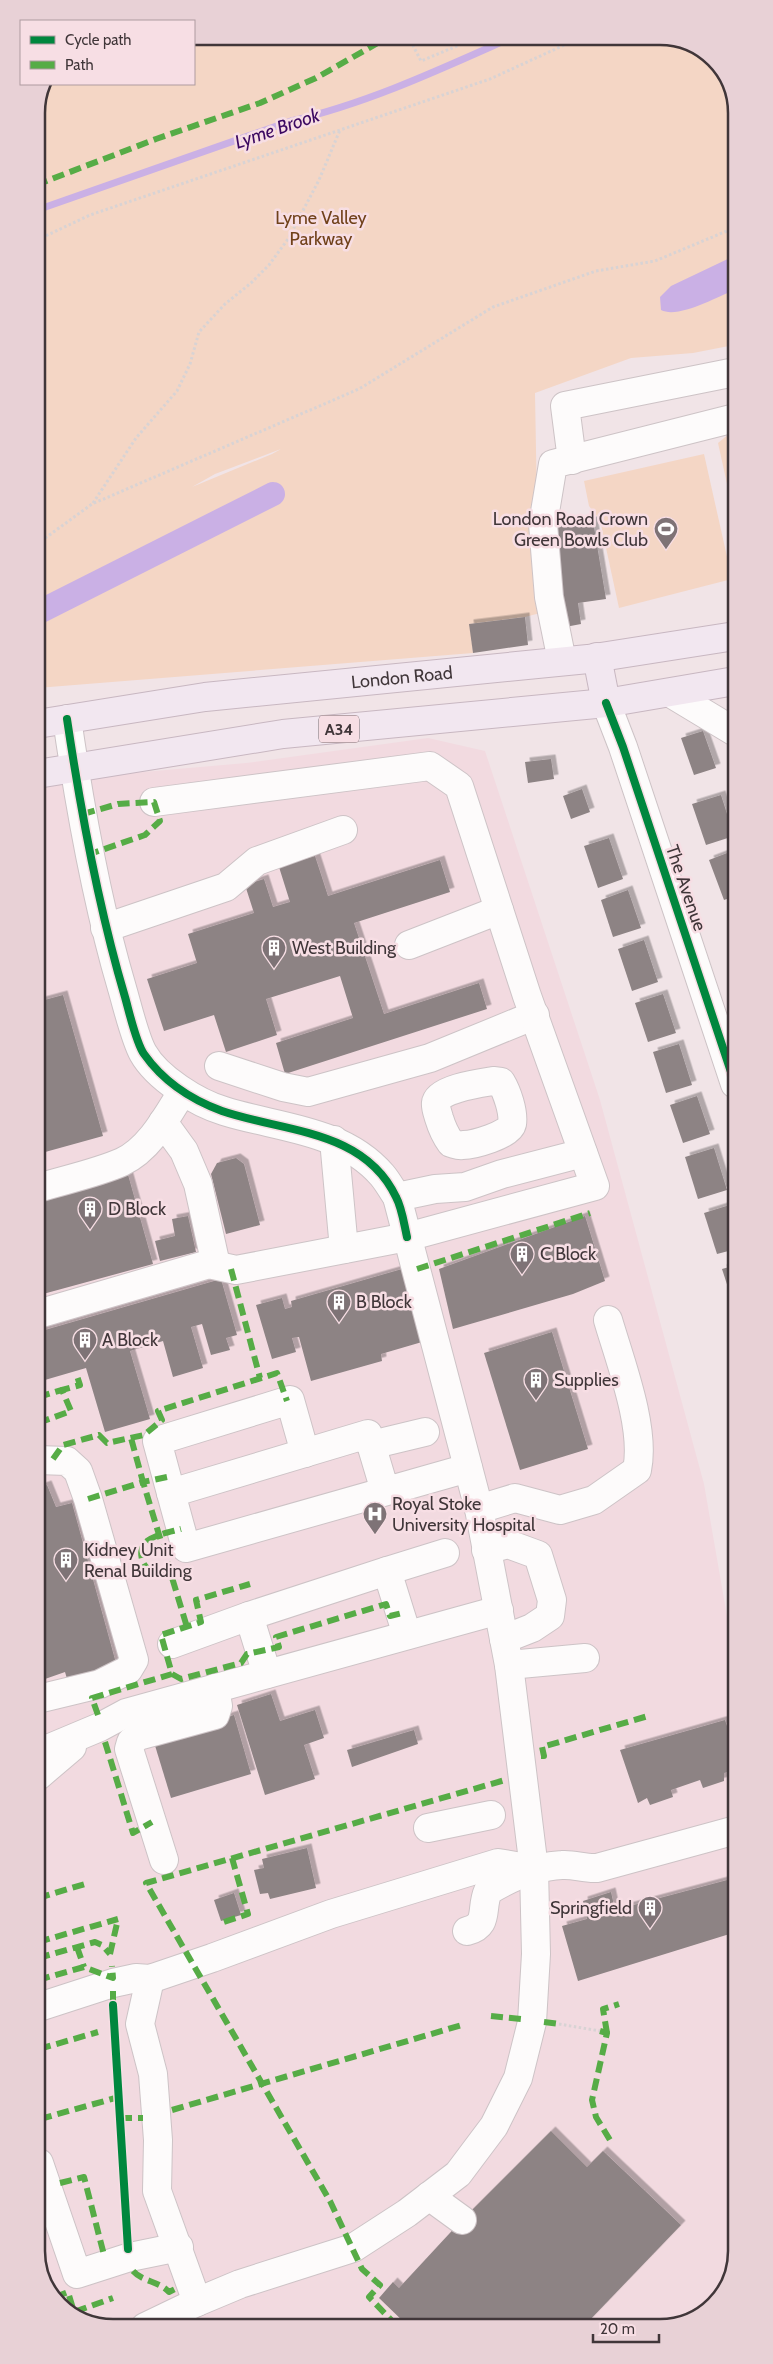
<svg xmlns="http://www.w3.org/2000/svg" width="773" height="2364" font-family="Cabin,sans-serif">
<defs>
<filter id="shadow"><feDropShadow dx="4.5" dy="-4.5" stdDeviation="0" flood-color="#0004"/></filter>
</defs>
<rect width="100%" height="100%" fill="#f1e4e7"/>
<path fill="#f2dae0" d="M428 738 485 751 600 1100 704 1484 736 1668 737 2251 721 2298 679 2325 108 2328 63 2309 39 2270 37 789 109 775 246 763Z"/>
<g fill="#f4d6c5" fill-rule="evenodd">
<path d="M194 36H665L710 55 734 94V345L693 353 631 358 535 393 538 562 544 612 525 617 470 624 473 653 37 688 36 109 48 84H194ZM281 449 272 454 192 487 215 474Z"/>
<path d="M729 434H735V520L718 443Z"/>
<path d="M704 454 732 579 619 608 600 520 589 506 584 481Z"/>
</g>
<path fill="#cab0e5" d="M734 256V290C717 297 678 319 661 310L660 297 671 286Z"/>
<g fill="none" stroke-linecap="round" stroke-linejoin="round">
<path stroke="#cab0e5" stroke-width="7" d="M37 210 291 121C369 103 443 68 515 36"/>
<path stroke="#cab0e5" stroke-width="24" d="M39 612 273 494"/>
</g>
<g fill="#8d8384" filter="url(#shadow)">
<path d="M593 521 606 599 578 603 581 624 560 628 547 529Z"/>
<path d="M525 617 528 645 473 653 469 624Z"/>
<path d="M703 731 716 768 694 775 681 738Z"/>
<path d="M551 759 554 779 528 783 525 762Z"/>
<path d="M582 789 590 812 571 819 563 796Z"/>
<path d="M721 795 734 836 706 845 692 804Z"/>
<path d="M609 838 623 879 598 888 584 846Z"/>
<path d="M735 850V896L724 900 709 860Z"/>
<path d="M315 856 328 896 440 860 450 892 354 923 384 1014 479 983 487 1009 285 1074 276 1043 353 1018 340 976 266 999 277 1035 226 1052 214 1015 164 1031 147 979 197 963 188 934 254 913 245 885 264 879 273 907 290 902 279 867Z"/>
<path d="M628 890 641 928 613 937 601 900Z"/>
<path d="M735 913V932L729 915Z"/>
<path d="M644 940 658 982 632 991 618 949Z"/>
<path d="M663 994 676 1033 648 1042 635 1003Z"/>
<path d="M63 995 103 1136 38 1154 37 1002Z"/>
<path d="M679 1044 692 1085 666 1093 653 1052Z"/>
<path d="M697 1096 710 1134 683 1143 670 1105Z"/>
<path d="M714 1148 727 1190 698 1199 685 1157Z"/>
<path d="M236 1158 244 1164 260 1225 226 1234 211 1174 217 1163Z"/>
<path d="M127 1171 153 1264 43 1294 38 1275V1196Z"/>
<path d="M733 1204 736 1214V1249L717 1254 704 1213Z"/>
<path d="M188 1216 196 1252 160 1261 155 1241 175 1236 172 1219Z"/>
<path d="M585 1216 605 1281 573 1294 453 1329 439 1269Z"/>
<path d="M736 1265V1309H735L722 1269Z"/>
<path d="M402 1269 422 1342 381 1354 382 1361 311 1381 299 1337 292 1338 296 1352 272 1359 256 1305 282 1298 285 1309 292 1307 291 1301Z"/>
<path d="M221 1279 237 1335 226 1338 230 1350 211 1355 202 1324 191 1327 203 1368 173 1377 163 1341 130 1351 150 1419 105 1432 86 1368 38 1382V1332Z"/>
<path d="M552 1332 588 1449 520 1470 484 1353Z"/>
<path d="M47 1485 56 1507 72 1503 119 1674 71 1692 65 1672 45 1679 38 1654V1488Z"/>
<path d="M271 1694 280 1721 315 1710 324 1738 304 1745 315 1779 265 1795 237 1705Z"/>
<path d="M234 1715 251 1774 171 1798 153 1739Z"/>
<path d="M725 1720 736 1753V1770L724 1773V1781L703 1788 700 1780 671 1790 673 1797 650 1805 647 1798 638 1803 620 1750Z"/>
<path d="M414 1730 418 1744 352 1767 347 1750Z"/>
<path d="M307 1848 316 1888 270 1899 268 1893 260 1894 254 1870 264 1868 262 1859Z"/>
<path d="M731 1879 735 1891 736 1890V1932L578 1981 562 1926 587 1919 583 1901 611 1892 615 1910Z"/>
<path d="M234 1893 241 1915 221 1921 214 1900Z"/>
<path d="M551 2131 587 2167 603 2151 681 2225 584 2326H408L379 2298 393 2282 399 2288 462 2220Z"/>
</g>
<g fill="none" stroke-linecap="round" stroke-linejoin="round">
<defs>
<g id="minor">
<path d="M572 460 565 406 735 372"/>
<path d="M562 661 549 597 543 524 553 464 735 418"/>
<path d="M672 694 735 732"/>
<path d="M606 703 623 747 735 1084"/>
<path d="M67 719C80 809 96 900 122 988 127 1005 135 1039 143 1053 157 1078 197 1103 224 1111 278 1128 342 1129 382 1175 388 1182 392 1190 397 1197L479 1509 509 1665 534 1869 536 1954 532 2022 518 2078 494 2126 458 2174 407 2213 353 2248 240 2284 197 2302 145 2327"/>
<path d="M105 928 226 887 257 861 343 830"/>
<path d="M409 945 499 910"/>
<path d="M219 1066 283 1087 308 1092 430 1058 535 1015"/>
<path d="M493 1081 501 1082C507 1092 514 1112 512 1124 510 1135 473 1145 463 1145 459 1146 455 1144 451 1143 445 1135 442 1128 439 1118 438 1114 435 1107 436 1103 437 1089 481 1083 493 1081Z"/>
<path d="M163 1122 184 1151 198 1184 216 1265"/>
<path d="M334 1140 344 1249"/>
<path d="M38 1188C64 1180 97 1173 122 1162 150 1149 167 1116 182 1092"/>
<path d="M397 1197 435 1189 465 1187 502 1174 583 1153"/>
<path d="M38 1314 209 1264 236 1270 407 1237 595 1186 527 996 459 786 430 766 154 802"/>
<path d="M371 1445 425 1432"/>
<path d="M38 1460 67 1461 78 1471 88 1499 134 1660 128 1670 100 1684 38 1699"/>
<path d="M385 1491 368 1434 171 1493 186 1548 468 1468"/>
<path d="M171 1493 157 1441 287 1401 290 1400 305 1453"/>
<path d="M479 1509 515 1498 560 1510 594 1500 637 1470C646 1428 620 1361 608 1320"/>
<path d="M486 1550 508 1544 538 1555 552 1600 550 1616 532 1628 504 1639"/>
<path d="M387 1571 445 1553"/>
<path d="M172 1644 249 1616"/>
<path d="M509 1665 585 1658"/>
<path d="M267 1674 249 1616 387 1571 407 1635"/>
<path d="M38 1753 100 1727 126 1713 499 1610"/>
<path d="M38 1776 72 1747"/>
<path d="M428 1828 491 1815"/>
<path d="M164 1860 129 1749 131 1742 138 1736 215 1715 218 1706 215 1688"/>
<path d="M467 1931C490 1925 480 1909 488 1891 511 1877 535 1866 562 1865 574 1864 585 1869 597 1868L736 1830"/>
<path d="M150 1979 140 2024 153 2074 158 2140 157 2191 197 2302"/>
<path d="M39 2007 113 1983 136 1978 150 1979 212 1958 331 1914 498 1863 534 1869"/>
<path d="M39 2163 77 2274 130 2257 179 2247"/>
<path d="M429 2196 462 2220"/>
</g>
<g id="highway">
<path d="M597 657 606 703"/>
<path id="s1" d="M37 724 205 697 588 659 735 636"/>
<path d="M37 774 283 734 606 703 735 681"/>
</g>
</defs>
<use href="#minor" stroke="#cdc3c6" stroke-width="30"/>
<use href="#highway" stroke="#c8b7c1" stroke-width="30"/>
<g stroke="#d8d3d4" stroke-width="3" stroke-dasharray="2.5 2.5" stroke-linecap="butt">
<path d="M408 36 421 61 481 36"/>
<path d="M37 240 90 215 490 79 584 36"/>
<path d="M93 503 136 438 177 391 190 364 199 332 225 304 251 283 269 265 288 239 319 180 340 130"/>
<path d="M37 544 92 504 359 389 493 307 596 271 655 261 734 228"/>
<path d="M559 2024 600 2031"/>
</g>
<use href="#minor" stroke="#fdfbfb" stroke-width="28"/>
<use href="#highway" stroke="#f2e7f0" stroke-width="28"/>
<g stroke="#56ac46" stroke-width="6" stroke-dasharray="12 6" stroke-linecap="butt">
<path d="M36 185 156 139 260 103 316 78 376 44 382 36"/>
<path d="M83 814 118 804 154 802 160 821 145 835 90 854"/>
<path d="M231 1269 260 1378"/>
<path d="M417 1269 590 1213"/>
<path d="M38 1397 62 1390"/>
<path d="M38 1423 71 1411 62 1390 80 1385 77 1376"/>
<path d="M53 1459 63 1445 99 1435 107 1443 144 1435 162 1420 158 1411 277 1373 287 1401"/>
<path d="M167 1477 143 1482 187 1627"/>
<path d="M88 1499 143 1482 131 1438"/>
<path d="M170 1571C166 1572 162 1574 159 1573 143 1573 135 1551 147 1541 157 1534 170 1532 181 1529"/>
<path d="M172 1674 181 1679 241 1663 247 1654 279 1647 276 1637 386 1604 390 1616 402 1613"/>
<path d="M98 1715 92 1698 172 1674 161 1635 201 1622 196 1600 250 1584"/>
<path d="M105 1742 133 1833 152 1822"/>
<path d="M541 1756H544L542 1747 648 1716"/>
<path d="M38 1898 85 1884"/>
<path d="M224 1922 248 1914 232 1858"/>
<path d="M38 1942 118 1919"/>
<path d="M77 1947 84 1967"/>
<path d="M110 1954 118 1919"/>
<path d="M38 1958 95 1942 102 1945 110 1954"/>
<path d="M38 1980 84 1967 113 1978 112 1966"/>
<path d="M113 1991V2005"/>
<path d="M491 2016 521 2019"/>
<path d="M544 2022 559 2024"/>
<path d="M600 2031 607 2033 592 2100 596 2117 610 2140"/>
<path d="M607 2033 603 2009 619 2004"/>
<path d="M39 2049 98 2032"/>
<path d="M172 2110 462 2025"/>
<path d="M120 2118H143"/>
<path d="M40 2119 119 2097"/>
<path d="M60 2183 84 2177 104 2255"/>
<path d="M39 2259 45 2280"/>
<path d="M133 2271C143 2282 159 2281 169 2292L175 2289"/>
<path d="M55 2297 68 2292 74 2312 113 2298"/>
<path d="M397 2326 369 2297 380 2285 362 2269 330 2201 146 1883 505 1780"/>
</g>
<defs>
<g id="cycleway">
<path d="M606 703 623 747 735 1084"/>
<path d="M67 719C81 813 98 906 125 997 129 1011 136 1043 144 1054 163 1081 192 1100 222 1111 283 1132 364 1129 396 1197 402 1208 404 1224 407 1237"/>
<path d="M113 2005 128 2249"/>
</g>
</defs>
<use href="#cycleway" stroke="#f7dee4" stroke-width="11"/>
<use href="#cycleway" stroke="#00873e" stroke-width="8"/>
</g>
<defs>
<symbol id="stadium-pin" viewBox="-11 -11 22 30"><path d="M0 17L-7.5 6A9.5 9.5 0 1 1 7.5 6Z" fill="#7e7376" stroke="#f7dee4"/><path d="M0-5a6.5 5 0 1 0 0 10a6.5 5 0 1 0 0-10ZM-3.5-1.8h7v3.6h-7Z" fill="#fff"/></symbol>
<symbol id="building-pin" viewBox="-11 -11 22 30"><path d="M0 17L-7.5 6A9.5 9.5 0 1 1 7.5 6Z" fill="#7e7376" stroke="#f7dee4"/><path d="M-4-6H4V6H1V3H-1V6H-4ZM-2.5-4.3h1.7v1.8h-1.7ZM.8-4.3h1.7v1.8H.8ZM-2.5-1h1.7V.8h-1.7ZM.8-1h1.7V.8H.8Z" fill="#fff"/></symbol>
<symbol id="hospital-pin" viewBox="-11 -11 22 30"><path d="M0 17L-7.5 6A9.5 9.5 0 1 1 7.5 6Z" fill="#7e7376" stroke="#f7dee4"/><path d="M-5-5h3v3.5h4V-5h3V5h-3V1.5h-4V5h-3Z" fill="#fff"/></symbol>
</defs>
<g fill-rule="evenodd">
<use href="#stadium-pin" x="652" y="515" width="28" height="38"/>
<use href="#building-pin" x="260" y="934" width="28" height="38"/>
<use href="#building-pin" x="76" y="1195" width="28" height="38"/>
<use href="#building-pin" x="508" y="1240" width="28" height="38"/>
<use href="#building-pin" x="325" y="1288" width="28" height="38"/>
<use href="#building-pin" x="71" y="1326" width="28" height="38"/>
<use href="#building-pin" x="522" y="1366" width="28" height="38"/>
<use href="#hospital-pin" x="361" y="1500" width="28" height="38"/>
<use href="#building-pin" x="52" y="1546" width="28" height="38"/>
<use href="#building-pin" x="636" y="1894" width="28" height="38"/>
</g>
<g text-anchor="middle" stroke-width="5" stroke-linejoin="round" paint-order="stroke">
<rect fill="#f7dee4" stroke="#77686c" stroke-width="1" x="319" y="715.5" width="40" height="27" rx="4"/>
<g font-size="16" font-weight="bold" fill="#403639">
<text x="339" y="735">A34</text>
</g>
<g font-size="18" fill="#70411a" stroke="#f7dee4">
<text x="321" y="224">Lyme Valley<tspan x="321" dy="21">Parkway</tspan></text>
</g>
<g font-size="18" fill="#403639" stroke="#f7dee4" text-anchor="start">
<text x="648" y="525" text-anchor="end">London Road Crown<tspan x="648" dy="21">Green Bowls Club</tspan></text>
<text x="292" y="954">West Building</text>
<text x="108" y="1215">D Block</text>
<text x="540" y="1260">C Block</text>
<text x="356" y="1308">B Block</text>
<text x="102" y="1346">A Block</text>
<text x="554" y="1386">Supplies</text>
<text x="392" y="1510">Royal Stoke<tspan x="392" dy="21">University Hospital</tspan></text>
<text x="84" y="1556">Kidney Unit<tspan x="84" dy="21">Renal Building</tspan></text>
<text x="632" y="1914" text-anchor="end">Springfield</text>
</g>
<g font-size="18" fill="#403639" stroke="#f7dee4">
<text dy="6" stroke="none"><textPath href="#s1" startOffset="368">London Road</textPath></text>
<text transform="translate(686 888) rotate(71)" y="6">The Avenue</text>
</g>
<g font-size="19" font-style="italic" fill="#3b0861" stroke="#f7dee4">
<text transform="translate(277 128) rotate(-19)" y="7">Lyme Brook</text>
</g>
</g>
<path d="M0 0H773V2364H0ZM113 45H660A68 68 0 0 1 728 113V2251A68 68 0 0 1 660 2319H113A68 68 0 0 1 45 2251V113A68 68 0 0 1 113 45Z" fill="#e8d1d6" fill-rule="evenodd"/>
<path fill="none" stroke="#403639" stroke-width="2.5" d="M113 45H660A68 68 0 0 1 728 113V2251A68 68 0 0 1 660 2319H113A68 68 0 0 1 45 2251V113A68 68 0 0 1 113 45Z"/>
<rect x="20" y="20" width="175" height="65" fill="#f7dee4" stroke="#ae9ba0"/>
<rect x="30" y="36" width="25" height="8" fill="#00873e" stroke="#ae9ba0"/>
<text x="65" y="45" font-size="15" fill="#403639">Cycle path</text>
<rect x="30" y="61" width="25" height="8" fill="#56ac46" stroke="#ae9ba0"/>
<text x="65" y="70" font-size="15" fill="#403639">Path</text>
<path d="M593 2334v8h66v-8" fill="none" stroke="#403639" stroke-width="2.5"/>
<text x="600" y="2334" font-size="15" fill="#403639" stroke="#f7dee4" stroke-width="4" paint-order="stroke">20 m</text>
</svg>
